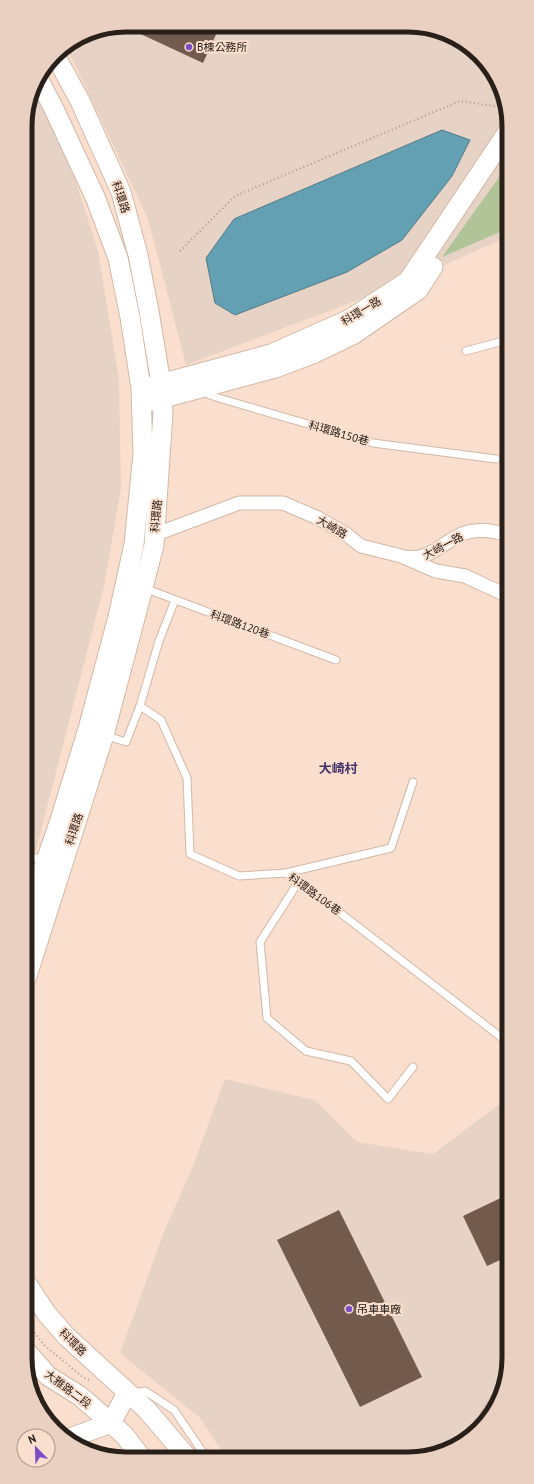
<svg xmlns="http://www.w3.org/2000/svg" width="534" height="1484" font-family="'PT Sans','Noto Sans TC',sans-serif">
<rect width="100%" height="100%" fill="#fadfce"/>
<g fill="#e7d3c5">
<path d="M126 25 428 27 480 55 507 106V237L408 281 186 365 148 219 66 46 88 33Z"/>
<path d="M33 91 68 157 98 251 119 379 121 489 104 586 26 889 25 119Z"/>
<path d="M225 1079 315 1100 357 1142 433 1154 502 1102H508L509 1364 501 1396 484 1424 459 1445 428 1457H226L200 1418 120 1353 165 1229 191 1171Z"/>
</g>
<path fill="#b1c497" d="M507 166V229L442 257Z"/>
<path fill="#63a0b3" stroke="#527a85" d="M442 130 470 140 452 176 402 240 347 272 235 315 215 303 206 258 234 219Z"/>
<g fill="#725b4c">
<path d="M134 25 213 26 219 28 203 63 132 30Z"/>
<path d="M509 1194V1256L487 1266 463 1216Z"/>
<path d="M339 1210 422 1377 360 1407 277 1240Z"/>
</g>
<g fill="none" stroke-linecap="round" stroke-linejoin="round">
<defs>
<g id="lane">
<path d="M466 351 507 340"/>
<path d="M203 389 210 395 222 399 373 443 496 459"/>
<path d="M144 588 336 660"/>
<path d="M140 706 159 641 175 600"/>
<path d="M104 735 126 742 140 706 161 720 187 778 190 854 239 876 286 873 299 881 502 1038 508 1037"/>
<path d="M26 858H46"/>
<path d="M286 873 391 848 413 782"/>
<path d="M299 881 260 942 267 1018 306 1051 351 1061 388 1099 413 1067"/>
<path d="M132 1393 145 1391 174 1410 206 1457"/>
<path d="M475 1432 490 1405"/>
</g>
<g id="street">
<path d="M154 535 239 503H283L318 518 346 534 361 546 401 556 436 571 465 576 508 596"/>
<path d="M409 557C427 561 445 541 462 534 477 528 492 530 508 535"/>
</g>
<g id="secondary">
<path d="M149 387 271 354 350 319 408 281 507 133"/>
<path d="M152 401 275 368 315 353 354 334 418 290 433 267"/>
<path d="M26 919 60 820 88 729 118 617 134 544 143 454 141 388 130 317 118 258 95 197 54 109 38 78"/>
<path d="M26 979 104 735 143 588 154 545 163 413 161 384 149 311 138 255 121 192 80 101 55 55"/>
<path d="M27 1284 47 1314 66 1336 147 1410 187 1457"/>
<path d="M27 1352 48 1376 80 1396 111 1423 125 1436 141 1457"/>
<path d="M70 1438 111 1423 127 1393"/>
</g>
</defs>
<use href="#lane" stroke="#d1b8a7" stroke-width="9"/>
<use href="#street" stroke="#d1b8a7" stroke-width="15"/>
<use href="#secondary" stroke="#d1b8a7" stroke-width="21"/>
<g stroke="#a99488" stroke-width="2" stroke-dasharray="1 3" stroke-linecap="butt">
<path d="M180 251 235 196 460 101 507 108"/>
<path d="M27 1323 44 1345 84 1378 92 1381"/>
</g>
<use href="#lane" stroke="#fff" stroke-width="7"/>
<use href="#street" stroke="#fff" stroke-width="13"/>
<use href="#secondary" stroke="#fff" stroke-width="19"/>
</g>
<g fill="#7d4ec7" stroke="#fadfce" stroke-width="1.5">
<circle cx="189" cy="47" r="4"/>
<circle cx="349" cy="1309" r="4"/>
</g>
<g text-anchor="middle" stroke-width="4" stroke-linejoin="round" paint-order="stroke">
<g font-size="11" fill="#2a201a" stroke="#fadfce" text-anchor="start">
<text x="197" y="51">B棟公務所</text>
<text x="357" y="1313">吊車車廠</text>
</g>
<g font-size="11" fill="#2a201a" stroke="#fadfce">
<text transform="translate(121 197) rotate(72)" y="4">科環路</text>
<text transform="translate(361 311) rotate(-31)" y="4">科環一路</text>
<text transform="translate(339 433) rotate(16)" y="4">科環路150巷</text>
<text transform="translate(156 516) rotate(-85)" y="4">科環路</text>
<text transform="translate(332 527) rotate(30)" y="4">大崎路</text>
<text transform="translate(443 546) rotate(-28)" y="4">大崎一路</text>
<text transform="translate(240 624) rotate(20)" y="4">科環路120巷</text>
<text transform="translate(74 829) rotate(-72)" y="4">科環路</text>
<text transform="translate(315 894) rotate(36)" y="4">科環路106巷</text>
<text transform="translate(73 1342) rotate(45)" y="4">科環路</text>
<text transform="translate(68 1389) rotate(37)" y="4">大雅路二段</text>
</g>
<g font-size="13" font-weight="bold" fill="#46316c" stroke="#fadfce">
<text x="338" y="773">大崎村</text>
</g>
</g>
<path d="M0 0H534V1484H0ZM126 32H408A94 94 0 0 1 502 126V1358A94 94 0 0 1 408 1452H126A94 94 0 0 1 32 1358V126A94 94 0 0 1 126 32Z" fill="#e9d0c0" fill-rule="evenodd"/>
<path fill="none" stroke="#2a201a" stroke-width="5" d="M126 32H408A94 94 0 0 1 502 126V1358A94 94 0 0 1 408 1452H126A94 94 0 0 1 32 1358V126A94 94 0 0 1 126 32Z"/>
<g transform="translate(36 1448) rotate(337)"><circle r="19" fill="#fadfce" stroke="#a79386"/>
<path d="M0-3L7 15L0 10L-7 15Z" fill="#7d4ec7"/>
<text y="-6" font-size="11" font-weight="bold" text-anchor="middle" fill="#2a201a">N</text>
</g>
</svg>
